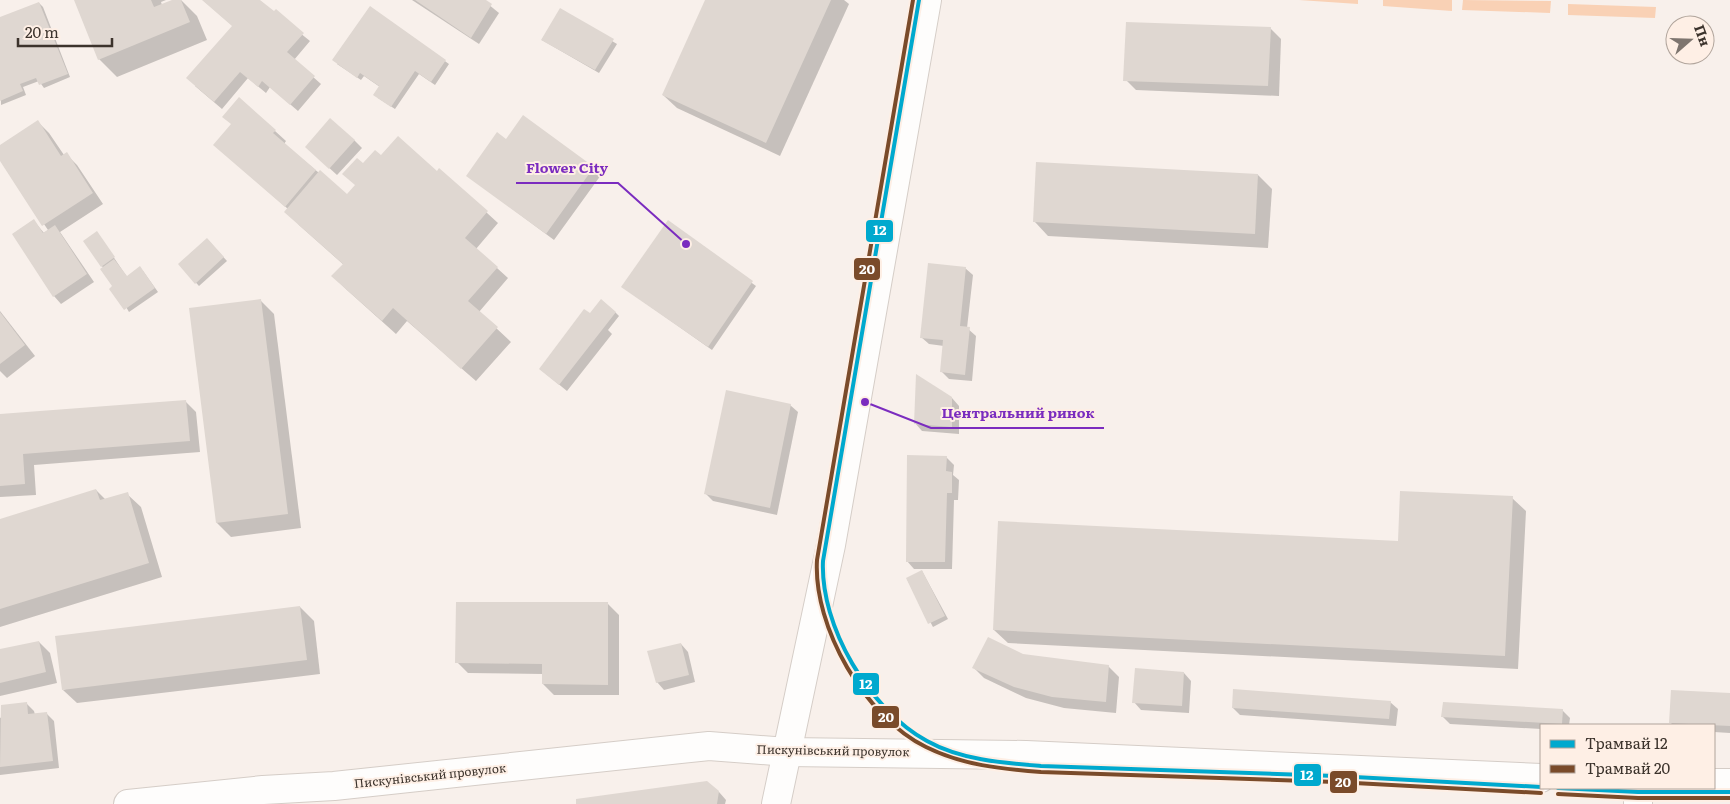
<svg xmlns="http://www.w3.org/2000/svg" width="1730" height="804" font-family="Literata,serif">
<rect width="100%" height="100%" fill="#f8f0eb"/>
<g fill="#f9d1b5">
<path d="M1299 0H1358V4Z"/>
<path d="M1383 0H1452V11L1383 6Z"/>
<path d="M1463 0 1551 1 1550 13 1462 10Z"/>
<path d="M1568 4 1656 7 1655 18 1568 15Z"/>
</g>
<g fill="#0003">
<path d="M75 0H166L161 2 162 5 181 0 197 16 207 40 117 77 99 59Z"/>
<path d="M203 0H259L310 41 294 60 321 84 298 111 270 87 266 93 248 78 222 109 195 86 233 26Z"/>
<path d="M412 0H483L499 13 479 44Z"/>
<path d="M706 0H844L849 4 780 156 677 108 663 95Z"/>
<path d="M39 3 43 7 70 77 44 88 39 81 23 87 26 95 1 105 0 19Z"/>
<path d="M370 8 449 64 435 85 419 74 395 109 378 98 380 87 364 76 361 80 337 64Z"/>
<path d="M560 10 617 44 599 73 542 40Z"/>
<path d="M1270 28 1281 39 1279 96 1136 90 1125 79Z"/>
<path d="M523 117 601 175 554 240 468 176 507 140Z"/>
<path d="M38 122 49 133 64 155 66 154 77 165 103 204 60 232 94 282 61 304 54 296 34 221 44 233 48 230 0 159V146Z"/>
<path d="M275 131 286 141 284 144 347 196 356 186 363 165 381 157 437 173 440 170 498 223 476 249 508 278 479 312 511 342 476 381 407 321 396 334 347 290 333 276 344 265 299 225 288 209 215 145Z"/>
<path d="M354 140 362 148 337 175 314 154Z"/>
<path d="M1258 175 1272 189 1268 248 1048 236 1035 222Z"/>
<path d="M668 222 756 286 712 350 627 290Z"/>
<path d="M100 237 127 277 143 271 158 292 129 312 102 266Z"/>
<path d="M207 239 227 261 199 286 179 264Z"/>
<path d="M965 268 973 275 967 328 976 336 972 381 949 379 941 371 944 346 929 344 921 337Z"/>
<path d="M260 300 274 314 301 528 231 537 217 523Z"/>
<path d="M0 311 35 356 7 378 0 371Z"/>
<path d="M615 312 619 316 608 330 612 334 567 391 540 369 596 320Z"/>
<path d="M952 398 959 406V434L922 431 915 423Z"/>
<path d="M185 401 196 412 200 452 34 465 36 495 0 497V416Z"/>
<path d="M790 405 798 412 777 515 713 501 706 494Z"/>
<path d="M946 457 954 465 953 475 959 480 958 500H954L952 569H914L907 561Z"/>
<path d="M96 490 106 500 127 494 141 507 162 577 0 627V520Z"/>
<path d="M1512 498 1526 511 1518 669 1008 643 994 630 1399 542Z"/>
<path d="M922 571 948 619 933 627 907 579Z"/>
<path d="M608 604 619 615V695H554L543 684V674L468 673 457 662Z"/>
<path d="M300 607 314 621 320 674 77 703 63 690Z"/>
<path d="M39 642 50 653 57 683 0 696V651Z"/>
<path d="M681 644 688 652 695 682 664 690 657 682Z"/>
<path d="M1023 656 1108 666 1119 677 1116 713 1064 708 1026 698 984 678 974 668Z"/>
<path d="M1184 673 1191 681 1189 713 1141 710 1134 702Z"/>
<path d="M1730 694V733L1714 732V725H1673L1671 723Z"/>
<path d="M1390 702 1398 709 1396 726 1240 715 1233 708Z"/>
<path d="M27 704 34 711 35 715 47 714 54 721 59 768 0 775V718Z"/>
<path d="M1562 710 1570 718 1569 725H1541V729L1450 724 1442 716Z"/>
<path d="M719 792 726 800 725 804H577Z"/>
</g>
<g fill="#dfd7d1">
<path d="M74 0H151L154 7 172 0H181L190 22 98 60Z"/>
<path d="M202 0H260L274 11 276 9 304 33 287 52 315 76 290 105 262 81 258 87 240 72 214 102 186 78 232 26Z"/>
<path d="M415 0H486L492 4 471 38Z"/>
<path d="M705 0H831L766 143 662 95Z"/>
<path d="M39 2 68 74 39 85 36 78 20 84 23 91 0 101V17Z"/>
<path d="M370 6 446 60 431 82 415 71 391 107 373 95 379 86 360 73 357 78 332 60Z"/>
<path d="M560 8 614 39 595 70 541 40Z"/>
<path d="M1126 22 1271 27 1268 86 1123 81Z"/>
<path d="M239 97 276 130 273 133 316 170 285 207 213 145 231 124 222 117Z"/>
<path d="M523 115 594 167 546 234 466 176 497 132 506 139Z"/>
<path d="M330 118 355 140 329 169 305 147Z"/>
<path d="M38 120 61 156 67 152 93 193 42 226 0 161V145Z"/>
<path d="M398 136 437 171 439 168 488 211 465 238 498 267 468 301 498 327 461 369 393 308 382 321 331 276 343 264 284 212 320 170 347 194 355 185 342 174 357 158 363 163 375 150 381 155Z"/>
<path d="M1036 162 1258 174 1255 234 1033 222Z"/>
<path d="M34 219 43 233 55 225 87 274 53 297 12 234Z"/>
<path d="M668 220 753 281 708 347 621 287Z"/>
<path d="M97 231 115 257 101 267 83 241Z"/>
<path d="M207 238 224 257 195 284 178 264Z"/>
<path d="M114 259 127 276 140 266 155 288 124 310 109 289 112 286 100 269Z"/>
<path d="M928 263 966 267 960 326 970 327 965 375 940 372 943 340 920 338Z"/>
<path d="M261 299 288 514 216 523 189 308Z"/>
<path d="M601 299 616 312 559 385 539 369 584 309 590 313Z"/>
<path d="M0 312 25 345 0 364Z"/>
<path d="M916 374 952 397V427L914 424Z"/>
<path d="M726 390 791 404 770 508 704 494Z"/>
<path d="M186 400 190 441 23 454 25 484 0 486V414Z"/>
<path d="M907 455 947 456 946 471 952 472V493H947L945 562H906Z"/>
<path d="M96 489 100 500 128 492 149 563 0 609V519Z"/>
<path d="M1400 491 1513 496 1505 656 993 630 998 521 1398 541Z"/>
<path d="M922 570 945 616 928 624 906 578Z"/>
<path d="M456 602H608V685L542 684V664L455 663Z"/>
<path d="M300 606 307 660 62 690 55 636Z"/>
<path d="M988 637 1023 654 1109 665 1106 702 1052 697 1014 687 972 668Z"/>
<path d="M39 641 46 672 0 683V649Z"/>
<path d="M681 643 689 675 656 683 647 651Z"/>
<path d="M1135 668 1184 672 1182 706 1132 703Z"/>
<path d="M1233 689 1391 701 1389 719 1232 708Z"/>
<path d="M1671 690 1730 693V726L1669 723Z"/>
<path d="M27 702 28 714 47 712 53 761 0 767 1 705Z"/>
<path d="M1443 702 1563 709 1562 724 1441 717Z"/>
<path d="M707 781 719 791 717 804H576V799Z"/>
</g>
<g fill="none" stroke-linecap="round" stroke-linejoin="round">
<defs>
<g id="minor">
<path d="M1714 783H1730"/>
<path d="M128 804 263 790 334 786 709 746 787 752 1026 755 1541 778"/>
<path d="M776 804 831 545 927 0"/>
<path d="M1638 804V788"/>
</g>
</defs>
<use href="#minor" stroke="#d5cdc7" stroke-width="30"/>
<use href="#minor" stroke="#fefdfc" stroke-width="28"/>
<defs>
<g id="tram-1">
<path d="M919 0 823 561C820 626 869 709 927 741 961 760 1003 763 1041 766L1336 776 1541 787"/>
<path d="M1558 788 1638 792H1730"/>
</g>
<g id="tram-2">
<path d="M913 0 817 560C813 627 865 717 926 747 962 765 1001 769 1041 772L1336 782 1541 793"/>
<path d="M1558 794 1638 798H1730"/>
</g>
</defs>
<use href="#tram-1" stroke="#feefe5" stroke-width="8"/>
<use href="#tram-2" stroke="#feefe5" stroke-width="8"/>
<use href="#tram-1" stroke="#00a9ce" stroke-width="4"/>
<use href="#tram-2" stroke="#7a4b2a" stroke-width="4"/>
</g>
<g text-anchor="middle" stroke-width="4" stroke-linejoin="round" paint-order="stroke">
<g font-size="12" fill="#3c332c" stroke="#feefe5">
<text transform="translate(833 751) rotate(1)" y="4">Пискунівський провулок</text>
<text transform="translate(430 776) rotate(-6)" y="4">Пискунівський провулок</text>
</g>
</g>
<path fill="none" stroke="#7b2cbf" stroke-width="2" d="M686 244L618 183H516M865 402L931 428H1104"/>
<g fill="#7b2cbf" stroke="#feefe5" stroke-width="2">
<circle cx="686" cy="244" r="5"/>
<circle cx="865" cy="402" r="5"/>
</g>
<g font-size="14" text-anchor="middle" font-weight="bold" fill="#7b2cbf" stroke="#feefe5" stroke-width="4" stroke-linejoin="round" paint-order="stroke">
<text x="567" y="173">Flower City</text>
<text x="1018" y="418">Центральний ринок</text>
</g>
<g stroke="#feefe5" stroke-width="2">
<rect x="865" y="219" width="29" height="24" rx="5" fill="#00a9ce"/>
<rect x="853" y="257" width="28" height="24" rx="5" fill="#7a4b2a"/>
<rect x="852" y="672" width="28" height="24" rx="5" fill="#00a9ce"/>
<rect x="871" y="705" width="29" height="24" rx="5" fill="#7a4b2a"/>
<rect x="1293" y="763" width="29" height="24" rx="5" fill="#00a9ce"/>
<rect x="1329" y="770" width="29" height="24" rx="5" fill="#7a4b2a"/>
</g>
<g font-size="14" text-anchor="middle" font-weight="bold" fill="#fff">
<text x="880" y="235">12</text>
<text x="867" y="274">20</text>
<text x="866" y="689">12</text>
<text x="886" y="722">20</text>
<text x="1307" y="780">12</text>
<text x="1343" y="787">20</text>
</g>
<rect x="1540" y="724" width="175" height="65" fill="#feefe5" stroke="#b0a49b"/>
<rect x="1550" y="740" width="25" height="8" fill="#00a9ce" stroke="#b0a49b"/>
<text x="1585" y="749" font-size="15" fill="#3c332c">Трамвай 12</text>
<rect x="1550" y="765" width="25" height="8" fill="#7a4b2a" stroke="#b0a49b"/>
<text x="1585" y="774" font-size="15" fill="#3c332c">Трамвай 20</text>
<g transform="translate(1690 40) rotate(70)"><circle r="24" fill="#feefe5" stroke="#b0a49b"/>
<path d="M0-4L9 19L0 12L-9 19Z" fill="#7e756f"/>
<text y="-8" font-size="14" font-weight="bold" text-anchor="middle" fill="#3c332c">Пн</text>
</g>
<path d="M18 38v8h94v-8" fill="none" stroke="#3c332c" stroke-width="2.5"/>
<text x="25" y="38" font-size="15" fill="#3c332c" stroke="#feefe5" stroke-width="4" paint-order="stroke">20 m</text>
</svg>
